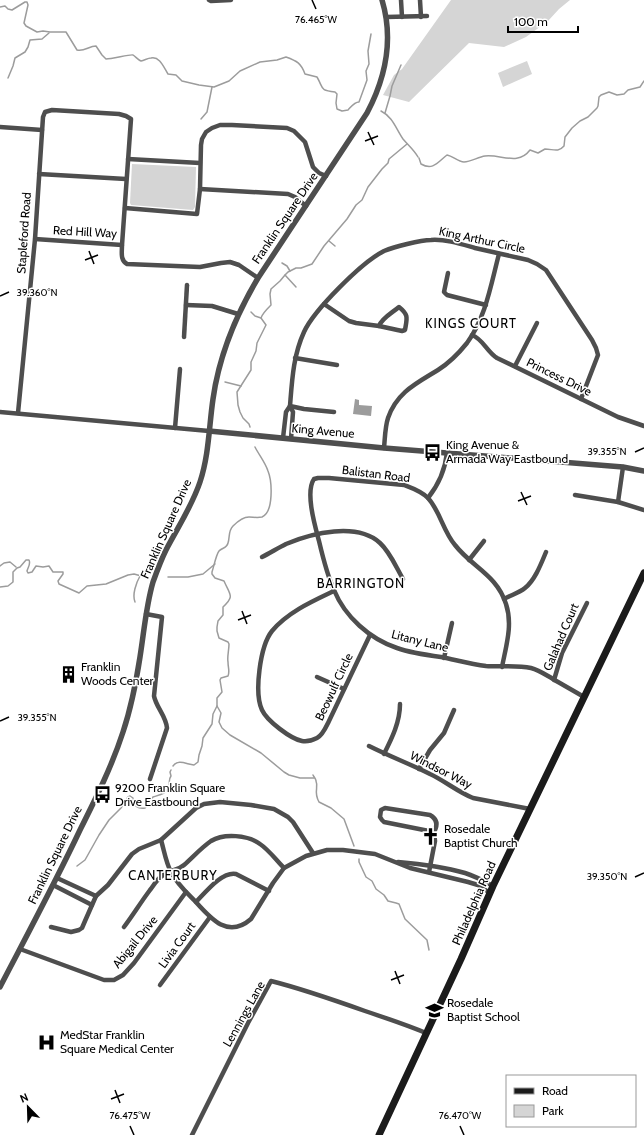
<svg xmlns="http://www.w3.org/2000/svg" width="644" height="1135" font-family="Cabin,sans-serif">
<rect width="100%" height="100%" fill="#fff"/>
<g fill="#d5d5d5">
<path d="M451 0H570L559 9 548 21 526 37 504 47 469 43 409 102 383 95 394 75 402 69Z"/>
<path d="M527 61 532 74 503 87 498 73Z"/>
<path d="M132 164 196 167 195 207 193 210 131 205 130 203Z"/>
</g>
<path fill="#9c9c9c" d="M355 399 359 400V405L372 406 371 416 353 414Z"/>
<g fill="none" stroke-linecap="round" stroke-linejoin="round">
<g stroke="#9c9c9c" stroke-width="1.5">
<path d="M0 7 5 6 8 9 12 10 25 2H27L28 5 24 23 26 26 37 32 43 31 50 32H66L77 50C84 52 89 46 96 46L102 55 106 59C112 59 131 54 133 55 136 57 138 60 141 61 145 60 148 58 151 58 160 56 164 68 168 74L176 75 182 81 199 85 214 87 229 81 240 71 260 62 277 60 286 57C297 61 301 63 305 74L317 77C324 89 319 90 335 92L337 94 336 103 337 109 342 111 348 110C351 107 354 102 359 102L367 80 366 71 369 64 368 51 371 34"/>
<path d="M8 78 13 66 15 58 25 52 28 47 30 40 42 39 49 33"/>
<path d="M381 111C393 117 396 129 403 139 408 145 414 150 418 157"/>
<path d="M385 113 390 96 392 86 401 65"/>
<path d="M201 119 207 112 212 87"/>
<path d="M419 158 421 164C433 171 438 162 447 155 453 156 458 162 464 162 471 162 478 157 485 156 501 154 518 166 530 150L538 153 545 149C553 149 558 153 564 146L565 137 572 128 580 121 588 117 597 108 598 106 599 97 601 95 609 92 617 95 624 94 628 90 640 87 644 81"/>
<path d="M329 241 335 246"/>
<path d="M282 263 287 266 290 271"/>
<path d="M285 275 296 287"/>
<path d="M261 318C262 314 268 308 271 305L270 294 271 289 280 281 285 275 288 272 296 268H301L312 264 324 246 347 219 356 205 362 200 368 187 382 169 388 163 389 159 407 144"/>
<path d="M225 382 241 386"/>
<path d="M250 427 249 424 243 418 240 412 238 405 237 392 251 370V362L256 351 257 343 266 325 261 318 255 316 251 312"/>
<path d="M255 447C259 455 265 462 268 471 272 481 274 512 262 517 257 518 253 517 249 517 244 517 237 522 233 526 228 531 230 537 228 543 227 548 222 548 219 551 216 555 214 566 212 572V574L215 578 224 581C230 595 235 596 223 607V615L218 621 217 627V631L219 638 228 642 229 644C229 650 227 657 228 662 228 668 230 671 228 676L221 678 220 680 222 692 217 698V706L221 713 219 722 222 728 230 735 261 753 284 772 289 775 300 778H314"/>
<path d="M0 566 4 563 10 562 16 567"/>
<path d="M168 577H188L203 574 215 564"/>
<path d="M0 587 8 586 13 582V572L17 568 20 567 26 560H29C31 564 28 567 27 571L28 573 32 572 36 566 43 567 49 566 53 572H63V574L58 581 59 584 79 593 87 586 106 584 128 575 134 574 145 577"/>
<path d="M135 602C132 595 136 583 140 576"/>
<path d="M173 766C178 759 186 764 194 765L198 762 199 755 202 746 203 738 212 724 213 714 217 706"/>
<path d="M313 775C314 777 316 779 316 781 319 788 313 791 319 802L331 808 344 819 354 846"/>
<path d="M359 859V862L366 877 372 881 376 889 384 895 388 901 396 903 399 904 405 919 427 940 429 950"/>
<path d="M77 866 85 860 99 835 109 820 121 808 128 797 130 796 133 798C133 806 138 809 145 808L153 797C159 795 167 794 169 786 170 782 168 780 171 776L170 772 171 770"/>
</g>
<g stroke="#4e4e4e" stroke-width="4.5">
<path d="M209 0 211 1 231 0"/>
<path d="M401 0 402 17"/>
<path d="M420 0 421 17"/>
<path d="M386 17 427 16"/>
<path d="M0 127 42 130"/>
<path d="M128 159 200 163"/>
<path d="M39 174 126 179"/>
<path d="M200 189 288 194 295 197 306 206"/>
<path d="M125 208 197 214 200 189 201 145 202 139 206 132 212 128 220 125H232L287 128 294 131 305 142 313 167 319 173 326 176"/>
<path d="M35 239 122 245"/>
<path d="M448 273 444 292 447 295 486 305"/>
<path d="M324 304 349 321 356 323 379 326"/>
<path d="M186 305 212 306 238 314"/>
<path d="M399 307C409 315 407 318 405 330L402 331 379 326C382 318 392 313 399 307Z"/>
<path d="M472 335C483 339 487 352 497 358L618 417 644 426"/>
<path d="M184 337 187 285"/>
<path d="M295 358 337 365"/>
<path d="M515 366 537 323"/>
<path d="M0 412 209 431"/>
<path d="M334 412 304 409 290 406C292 381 293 356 304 332 314 310 362 262 384 251 394 247 420 240 431 240 446 239 461 244 475 248 493 252 510 256 528 260L537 264 546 270 592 340 596 348 598 355 581 399"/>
<path d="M18 413 35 239 43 117 45 112 52 110 119 114 126 116 131 119 122 245C122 252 120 260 127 264L200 267 221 263 230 262 239 265 258 278"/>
<path d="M175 428 180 369"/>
<path d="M283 438 286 412 290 406 293 412 291 439"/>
<path d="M384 448C385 438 385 427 388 418 397 392 417 383 438 370 449 363 459 353 467 343 486 317 491 284 499 254"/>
<path d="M575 495 618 502 644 510"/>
<path d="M428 498C439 484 445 471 447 453"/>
<path d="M618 502 623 467"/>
<path d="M262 557C270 553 278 548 286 544 312 533 357 522 380 543 390 552 396 567 403 579"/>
<path d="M469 560 484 541"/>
<path d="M334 591C313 601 288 612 272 631 260 646 254 693 262 710 267 721 291 739 302 741 307 742 313 740 317 738 323 735 326 727 329 721L370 635"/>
<path d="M504 599C511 595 519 593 525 588 535 580 541 564 546 552"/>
<path d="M146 614 162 617 154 696C156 707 166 716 167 728L150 779"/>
<path d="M444 658 452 623"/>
<path d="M502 667C506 646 513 625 506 604 497 575 472 567 455 545 443 531 440 511 428 498 421 491 412 488 404 485L329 478H318L314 479C305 492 315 526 319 541 323 558 327 575 334 590 345 617 370 639 397 648 411 653 426 655 441 657 456 660 471 664 486 666 501 667 517 665 531 668 539 670 546 675 553 679 563 685 574 691 584 697"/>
<path d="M317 677 344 689"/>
<path d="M554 680 562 653 587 603"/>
<path d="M369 746C389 756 410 764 430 774 445 781 458 792 473 798L530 809"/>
<path d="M384 754C392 738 400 722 400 704"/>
<path d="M419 769 430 750 444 733 454 710"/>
<path d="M385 808 430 815C437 819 438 825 434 832L384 822 382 820 380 817 381 810Z"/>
<path d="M161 840C164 850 166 863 171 872 177 884 186 892 195 901 211 919 228 939 251 919L273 883 284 868 306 856 327 850H343L375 854 410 868 468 882 478 885 490 893"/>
<path d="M398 862C421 864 444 867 465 873 475 876 484 881 493 886"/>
<path d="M429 872 435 841 434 832"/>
<path d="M57 878 96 896"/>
<path d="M53 885 92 905"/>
<path d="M196 902C205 893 222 871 236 874L269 891"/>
<path d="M51 927 71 932 79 930 82 928 85 921 96 896 108 885 132 854 139 849 161 840 196 808 204 804 220 802 251 805 274 809 288 817 293 822 313 853"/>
<path d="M124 927C133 915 141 902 150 890 154 885 157 879 162 876 169 870 177 871 184 865 193 857 201 848 211 841 224 833 248 835 260 844 269 850 276 860 284 868"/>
<path d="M20 949 104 980H114L123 975 134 963 186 892"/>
<path d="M160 985 210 917"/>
<path d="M192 1135 248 1023 271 981C303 989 334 1000 365 1011 386 1018 407 1025 426 1033"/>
</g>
<g stroke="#4e4e4e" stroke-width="5.5">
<path d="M209 431 384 448 623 467 644 471"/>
<path d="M0 987C27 935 55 883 80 830 96 798 112 766 123 732 131 708 136 683 140 657 144 632 146 606 153 582 157 571 161 560 166 550 178 527 192 506 200 482 209 455 209 426 213 399 219 356 236 315 258 278L367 113C386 77 394 40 382 0"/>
</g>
<path stroke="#1b1b1b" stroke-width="7" d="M379 1135 461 959 493 886 644 573"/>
</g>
<path fill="none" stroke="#000" stroke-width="1.5" d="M312 0 316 9M368 132 374 145M365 141 378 136M89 251 94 264M85 260 98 255M0 296 9 292M635 452 644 448M521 492 527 505M518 501 531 496M242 611 247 624M238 620 251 615M0 721 9 717M635 877 644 873M395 971 400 984M391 980 404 975M115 1090 120 1103M111 1099 124 1094M130 1126 134 1135M460 1126 464 1135"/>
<defs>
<symbol id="bus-bare" viewBox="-9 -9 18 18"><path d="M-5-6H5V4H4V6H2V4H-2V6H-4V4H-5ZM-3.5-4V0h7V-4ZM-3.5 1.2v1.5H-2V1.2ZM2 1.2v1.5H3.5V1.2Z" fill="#000" stroke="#fff" stroke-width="2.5" paint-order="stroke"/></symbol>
<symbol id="building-bare" viewBox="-9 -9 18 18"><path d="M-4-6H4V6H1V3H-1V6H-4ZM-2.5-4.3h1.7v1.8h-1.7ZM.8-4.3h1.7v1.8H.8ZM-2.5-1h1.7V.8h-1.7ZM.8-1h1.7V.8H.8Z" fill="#000" stroke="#fff" stroke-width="2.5" paint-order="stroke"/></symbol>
<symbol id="church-bare" viewBox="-9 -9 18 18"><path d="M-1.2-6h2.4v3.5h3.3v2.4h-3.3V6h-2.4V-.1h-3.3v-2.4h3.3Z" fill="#000" stroke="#fff" stroke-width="2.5" paint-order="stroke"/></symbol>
<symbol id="school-bare" viewBox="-9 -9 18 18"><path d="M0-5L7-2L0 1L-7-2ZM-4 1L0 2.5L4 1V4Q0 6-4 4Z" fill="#000" stroke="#fff" stroke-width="2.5" paint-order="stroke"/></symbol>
<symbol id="hospital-bare" viewBox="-9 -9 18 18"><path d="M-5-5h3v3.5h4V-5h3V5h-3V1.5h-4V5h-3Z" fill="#000" stroke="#fff" stroke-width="2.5" paint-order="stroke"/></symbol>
</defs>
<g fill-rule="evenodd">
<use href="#bus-bare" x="420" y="440" width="25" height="25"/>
<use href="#building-bare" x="56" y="662" width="25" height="25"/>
<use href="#bus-bare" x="90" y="782" width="25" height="25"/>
<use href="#church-bare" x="418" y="824" width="25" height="25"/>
<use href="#school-bare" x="422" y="998" width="25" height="25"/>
<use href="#hospital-bare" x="34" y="1030" width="25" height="25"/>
</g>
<g text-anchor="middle" stroke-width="3" stroke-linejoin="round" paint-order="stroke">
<g font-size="12" fill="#000" stroke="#fff">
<text transform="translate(285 218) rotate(-56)" y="4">Franklin Square Drive</text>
<text transform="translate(85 232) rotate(3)" y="4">Red Hill Way</text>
<text transform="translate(24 233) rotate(-86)" y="4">Stapleford Road</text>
<text transform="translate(482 240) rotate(12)" y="4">King Arthur Circle</text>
<text transform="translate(559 377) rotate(26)" y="4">Princess Drive</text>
<text transform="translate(323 431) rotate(5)" y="4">King Avenue</text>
<text transform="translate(376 474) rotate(7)" y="4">Balistan Road</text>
<text transform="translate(166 529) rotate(-66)" y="4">Franklin Square Drive</text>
<text transform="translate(561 637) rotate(-67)" y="4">Galahad Court</text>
<text transform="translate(420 641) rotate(14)" y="4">Litany Lane</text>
<text transform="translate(334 687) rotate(-65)" y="4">Beowulf Circle</text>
<text transform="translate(441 770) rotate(27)" y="4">Windsor Way</text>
<text transform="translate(55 855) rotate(-64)" y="4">Franklin Square Drive</text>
<text transform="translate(474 903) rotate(-66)" y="4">Philadelphia Road</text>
<text transform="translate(135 942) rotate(-51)" y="4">Abigail Drive</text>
<text transform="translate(177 945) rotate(-54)" y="4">Livia Court</text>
<text transform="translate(244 1014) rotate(-61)" y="4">Lennings Lane</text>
</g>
<g font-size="12" fill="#000" stroke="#fff" text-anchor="start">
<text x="446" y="449">King Avenue &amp;<tspan x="446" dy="14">Armada Way Eastbound</tspan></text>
<text x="81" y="671">Franklin<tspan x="81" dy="14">Woods Center</tspan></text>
<text x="115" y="792">9200 Franklin Square<tspan x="115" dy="14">Drive Eastbound</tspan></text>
<text x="444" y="833">Rosedale<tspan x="444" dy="14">Baptist Church</tspan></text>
<text x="447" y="1007">Rosedale<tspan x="447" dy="14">Baptist School</tspan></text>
<text x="60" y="1039">MedStar Franklin<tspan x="60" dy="14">Square Medical Center</tspan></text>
</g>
<g font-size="13" letter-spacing="1" fill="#000" stroke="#fff">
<text x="471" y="328">KINGS COURT</text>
<text x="361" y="588">BARRINGTON</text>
<text x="173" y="880">CANTERBURY</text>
</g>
</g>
<g font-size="10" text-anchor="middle" fill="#000" stroke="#fff" stroke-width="3" stroke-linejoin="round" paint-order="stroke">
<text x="316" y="23">76.465°W</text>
<text x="37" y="296">39.360°N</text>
<text x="607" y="455">39.355°N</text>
<text x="37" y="721">39.355°N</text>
<text x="607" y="880">39.350°N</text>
<text x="130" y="1119">76.475°W</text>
<text x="460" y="1119">76.470°W</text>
</g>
<rect x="506" y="1075" width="130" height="52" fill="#ffffff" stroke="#999999"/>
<rect x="514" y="1088" width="20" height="6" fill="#1b1b1b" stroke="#999999"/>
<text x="542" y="1095" font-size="12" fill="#000000">Road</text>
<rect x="514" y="1105" width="20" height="12" fill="#d5d5d5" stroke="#999999"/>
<text x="542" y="1115" font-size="12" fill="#000000">Park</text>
<g transform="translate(28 1107) rotate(337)" stroke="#ffffff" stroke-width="3" paint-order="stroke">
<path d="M0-3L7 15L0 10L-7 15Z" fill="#000000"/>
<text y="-6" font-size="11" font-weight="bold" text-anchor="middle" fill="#000000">N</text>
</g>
<path d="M508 26v6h70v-6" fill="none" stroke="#000000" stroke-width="2"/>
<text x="514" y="26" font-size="12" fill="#000000" stroke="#ffffff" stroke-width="3" paint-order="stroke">100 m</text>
</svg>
